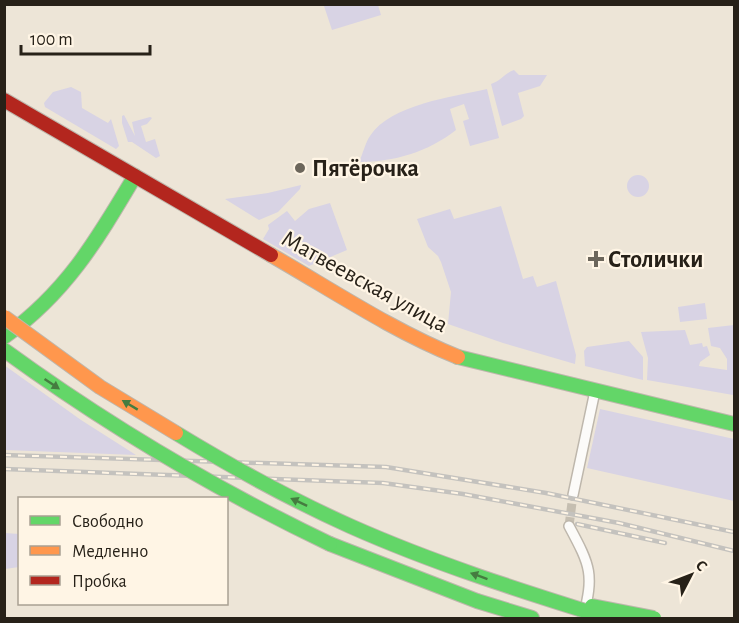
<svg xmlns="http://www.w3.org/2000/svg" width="739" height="623" font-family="'Alegreya Sans',sans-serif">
<rect width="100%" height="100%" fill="#ede5d7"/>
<g fill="#d8d3e4">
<path d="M330 4 378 5 381 15 332 30 324 6Z"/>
<path d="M514 70 519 75H547L540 86 518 93 524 116 521 119 502 126 491 84C501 81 505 73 514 70Z"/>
<path d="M71 87 81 92 82 108 108 123 111 119 119 146 116 149 45 107 44 103 53 92Z"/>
<path d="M487 89 499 138 470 146 463 121 469 119 464 104 450 109 456 130C428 152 394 162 359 162 363 154 365 143 370 136 391 104 453 97 487 89Z"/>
<path d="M124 115 135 136 132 122 150 117 152 118 147 124 141 126 146 142 155 139 160 156 156 158 132 142H128L122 123V116Z"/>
<circle cx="638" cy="186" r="11"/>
<path d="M301 185 300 189 278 212 259 220 225 199 268 193Z"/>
<path d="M330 203 347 250 309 266 263 239 269 229 268 225 287 211 295 221 309 209Z"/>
<path d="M501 206 523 279 533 276 537 287 556 281 576 355 575 364 503 343 448 324 451 292 441 262 438 256 428 247 417 219 450 209 454 219Z"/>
<path d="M705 303 707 319 680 322 678 307Z"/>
<path d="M734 325 733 395 647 380 648 358 641 332 685 330 690 345 702 343 703 347 707 346 710 355 700 362 699 366 727 370V359L720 348 711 346 708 328Z"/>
<path d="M629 341 643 357V380L585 366 584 351 587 347Z"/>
<path d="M4 365 81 420 136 455 5 450Z"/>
<path d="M600 409 734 439V501L587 468Z"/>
<path d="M5 533 19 534V567L5 569Z"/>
</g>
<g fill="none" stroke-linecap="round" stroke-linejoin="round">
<path stroke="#c5beb1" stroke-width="9" stroke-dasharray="9 4.5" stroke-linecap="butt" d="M569 526 573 495"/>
<defs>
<g id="street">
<path d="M573 495 595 391"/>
<path d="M569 526C591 567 594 574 583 618"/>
</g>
<g id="fast">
<path d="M4 337C66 293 97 240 135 176"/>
<path d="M458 357 734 424"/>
<path d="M330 544 477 601 532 618"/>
</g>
<path id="slow" d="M271 255C332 290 393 331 458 357"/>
<path id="jam" d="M4 100 271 255"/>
</defs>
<use href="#street" stroke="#beb7ac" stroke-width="12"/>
<use href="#fast" stroke="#beb7ac" stroke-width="16"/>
<use href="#slow" stroke="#beb7ac" stroke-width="16"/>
<use href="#jam" stroke="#beb7ac" stroke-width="16"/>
<use href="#street" stroke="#fcfbf9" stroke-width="9"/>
<use href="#fast" stroke="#63d668" stroke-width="14"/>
<use href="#slow" stroke="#ff974d" stroke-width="14"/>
<use href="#jam" stroke="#b3261e" stroke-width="14"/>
<defs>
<g id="rail">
<path d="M4 455 386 467 546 493 734 532"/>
<path d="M4 469 383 483 463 494 619 523 734 551"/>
<path d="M577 524 665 543"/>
</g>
</defs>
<use href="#rail" stroke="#c4c2be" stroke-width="4.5"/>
<use href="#rail" stroke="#fff5e5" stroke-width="2" stroke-dasharray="7" stroke-linecap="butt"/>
<defs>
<g id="fast-bridge">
<path d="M4 350C107 425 215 489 330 544"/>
<path d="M176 433C232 467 290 499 350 526 433 563 521 591 608 618"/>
<path d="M592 606 654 618"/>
</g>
<path id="slow-bridge" d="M4 317 100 387 176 433"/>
</defs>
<use href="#fast-bridge" stroke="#beb7ac" stroke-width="16" stroke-linecap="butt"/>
<use href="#slow-bridge" stroke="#beb7ac" stroke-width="16" stroke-linecap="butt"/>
<use href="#fast-bridge" stroke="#63d668" stroke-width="14"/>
<use href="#slow-bridge" stroke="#ff974d" stroke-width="14"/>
</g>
<defs><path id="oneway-solid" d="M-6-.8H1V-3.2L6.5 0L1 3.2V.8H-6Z" transform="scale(1.5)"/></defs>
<g fill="#457c40">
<use href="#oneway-solid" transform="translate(52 384) rotate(34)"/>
<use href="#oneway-solid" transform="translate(130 405) rotate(-149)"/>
<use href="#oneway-solid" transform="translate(299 502) rotate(-155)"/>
<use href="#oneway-solid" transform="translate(479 576) rotate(-160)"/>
</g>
<g fill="#6c665b" stroke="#fff5e5" stroke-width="2">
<circle cx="300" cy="168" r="6"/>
<path d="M593 250h6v6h6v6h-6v6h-6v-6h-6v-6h6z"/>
</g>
<g text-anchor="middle" stroke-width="4.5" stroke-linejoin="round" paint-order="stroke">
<g font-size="24" font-weight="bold" fill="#272118" stroke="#fff5e5" text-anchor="start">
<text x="312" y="176">Пятёрочка</text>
<text x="608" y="267">Столички</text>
</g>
<g font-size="24" fill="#272118" stroke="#fff5e5">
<text transform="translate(365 281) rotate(29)" y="8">Матвеевская улица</text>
</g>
</g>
<rect width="739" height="623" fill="none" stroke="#272118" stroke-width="12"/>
<rect x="18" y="497" width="210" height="108" fill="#fff5e5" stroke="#a9a093" stroke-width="1.5"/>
<rect x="30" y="516" width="30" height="9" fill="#63d668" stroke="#a9a093" stroke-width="1.5"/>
<text x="72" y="527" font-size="18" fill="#272118">Свободно</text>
<rect x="30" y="546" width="30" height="9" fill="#ff974d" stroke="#a9a093" stroke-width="1.5"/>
<text x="72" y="557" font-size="18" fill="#272118">Медленно</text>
<rect x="30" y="576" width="30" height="9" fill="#b3261e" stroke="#a9a093" stroke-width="1.5"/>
<text x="72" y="587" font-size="18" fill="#272118">Пробка</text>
<g transform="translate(691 575) rotate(48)" stroke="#fff5e5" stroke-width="4.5" paint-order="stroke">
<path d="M0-4.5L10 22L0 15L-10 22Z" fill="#272118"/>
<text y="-9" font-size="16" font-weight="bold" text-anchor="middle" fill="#272118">С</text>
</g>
<path d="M21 45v9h129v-9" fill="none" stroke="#272118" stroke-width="3"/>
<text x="30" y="45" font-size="18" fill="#272118" stroke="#fff5e5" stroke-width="4.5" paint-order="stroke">100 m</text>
</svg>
